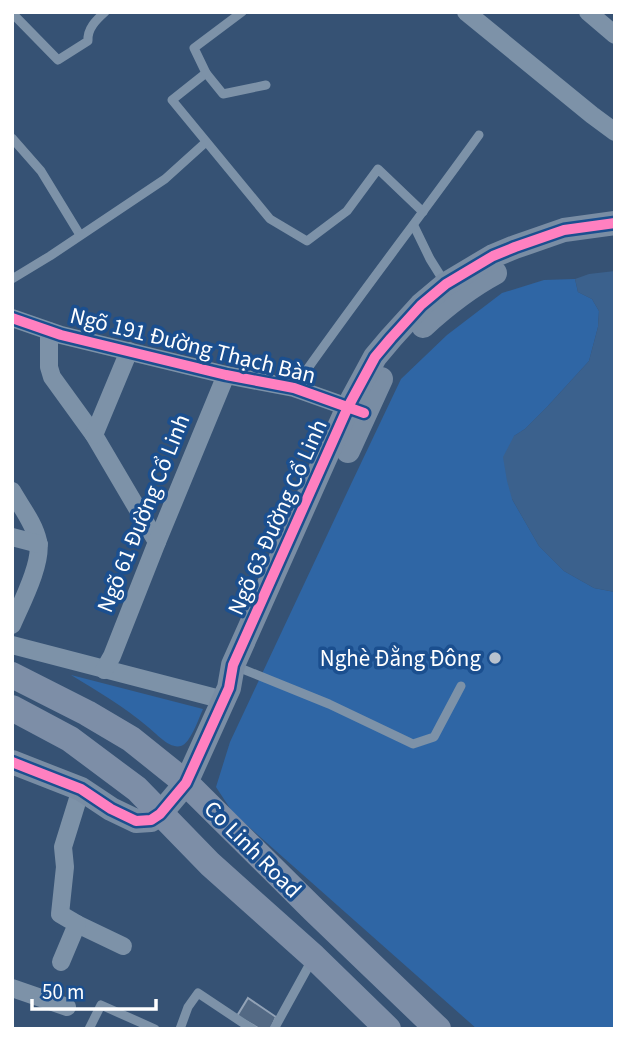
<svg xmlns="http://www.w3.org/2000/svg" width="627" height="1041" font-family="'Source Sans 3',sans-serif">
<defs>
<filter id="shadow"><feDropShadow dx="6" dy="6" stdDeviation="0" flood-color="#0009"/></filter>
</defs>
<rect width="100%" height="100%" fill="#365274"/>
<g fill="#2f66a5">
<path d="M575 279 578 292 592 299 599 311 598 327 589 361 547 407 525 429 514 436 512 499 539 546 564 571 594 588 615 592V1029H477L233 813 216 787 230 742 352 482 401 379 447 335 502 293 544 280Z"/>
<path d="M71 675 203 709C199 718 190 744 181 746 169 749 157 734 148 727 125 707 97 691 71 675Z"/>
</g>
<path fill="#3b618d" d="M615 271V592L594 588 564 571 539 546 512 499 507 481 503 457 514 436 525 429 547 407 589 361 598 327 599 311 592 299 578 292 575 279 589 274Z"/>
<path fill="#526984" stroke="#92a2b6" stroke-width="2" filter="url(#shadow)" d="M248 998 276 1017 271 1029H260L237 1016Z"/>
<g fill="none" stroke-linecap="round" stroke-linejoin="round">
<g stroke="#7d92a8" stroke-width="9">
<path d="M242 12 194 48 206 73 172 100 270 219 307 241 347 211 378 169 423 212"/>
<path d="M12 13 58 60 88 41C87 29 96 20 105 12"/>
<path d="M206 73 223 94 266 85"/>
<path d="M12 138 41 171 80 235"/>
<path d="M414 226 430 259 445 283"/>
<path d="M12 279 50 256 165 179 206 142"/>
<path d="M294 388C354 302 418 220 479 135"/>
<path d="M235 666 329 704 413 744 434 737 461 686"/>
<path d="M89 1029 101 1005 155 1029"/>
<path d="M180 1029 188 1007 198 993 252 1029"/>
<path d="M274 1029 312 960"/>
</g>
<g stroke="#7d92a8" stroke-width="18">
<path d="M466 12 592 115 615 132"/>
<path d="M588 12 615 35"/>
<path d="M12 318 61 335 226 375 294 388 356 410"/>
<path d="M49 331V367L52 377 94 435 157 542"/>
<path d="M94 435 129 351"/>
<path d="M12 491C21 507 34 523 38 541 43 562 21 604 12 625"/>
<path d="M12 537 39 544"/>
<path d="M12 645 224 700"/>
<path d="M104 670 112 656 157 542 226 375"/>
<path d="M77 924 123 946"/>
<path d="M61 962 77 924 60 914 65 867 63 847 81 789"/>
<path d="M12 988 67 1007"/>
</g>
<g stroke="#798da4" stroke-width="24">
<path d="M423 326C445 306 469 287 495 273"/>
<path d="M348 451 381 379"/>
<path d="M12 762 81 789 111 809 136 821 151 820 160 814 186 783 229 688 233 665 348 407 375 357 391 338 421 305 446 284 493 256 515 247 564 230 615 223"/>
</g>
<g stroke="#7d8ea7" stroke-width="26">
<path d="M12 675 87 713 131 739 186 783 314 910 438 1029"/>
<path d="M12 708 70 739 137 789 210 864 314 957 388 1029"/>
</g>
<defs>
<g id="cycleway">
<path d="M12 318 61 335 226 375 294 388 364 413"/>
<path d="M12 762 81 789 111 809 136 821 151 820 160 814 186 783 229 688 233 665 348 407 375 357 391 338 421 305 446 284 493 256 515 247 564 230 615 223"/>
</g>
</defs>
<use href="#cycleway" stroke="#1b4f8f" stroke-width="15"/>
<use href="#cycleway" stroke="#ff80c0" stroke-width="10"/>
</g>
<circle fill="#b9c2ce" stroke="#1b4f8f" stroke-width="2.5" cx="495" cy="658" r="7"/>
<g text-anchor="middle" stroke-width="7" stroke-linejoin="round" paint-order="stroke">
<g font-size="23" fill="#fff" stroke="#1b4f8f">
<text transform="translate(193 345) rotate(14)" y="8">Ngõ 191 Đường Thạch Bàn</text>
<text transform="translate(143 513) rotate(-68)" y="8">Ngõ 61 Đường Cổ Linh</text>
<text transform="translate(277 517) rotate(-66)" y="8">Ngõ 63 Đường Cổ Linh</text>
<text transform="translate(253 849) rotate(45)" y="8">Co Linh Road</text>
</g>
<g font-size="23" fill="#fff" stroke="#1b4f8f" text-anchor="end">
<text x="481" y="666">Nghè Đằng Đông</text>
</g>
</g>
<rect width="627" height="1041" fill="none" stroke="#ffffff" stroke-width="28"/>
<path d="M32 999v10h124v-10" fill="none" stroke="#ffffff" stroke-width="3.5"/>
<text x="42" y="999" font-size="21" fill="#ffffff" stroke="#1b4f8f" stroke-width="5" paint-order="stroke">50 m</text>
</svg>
